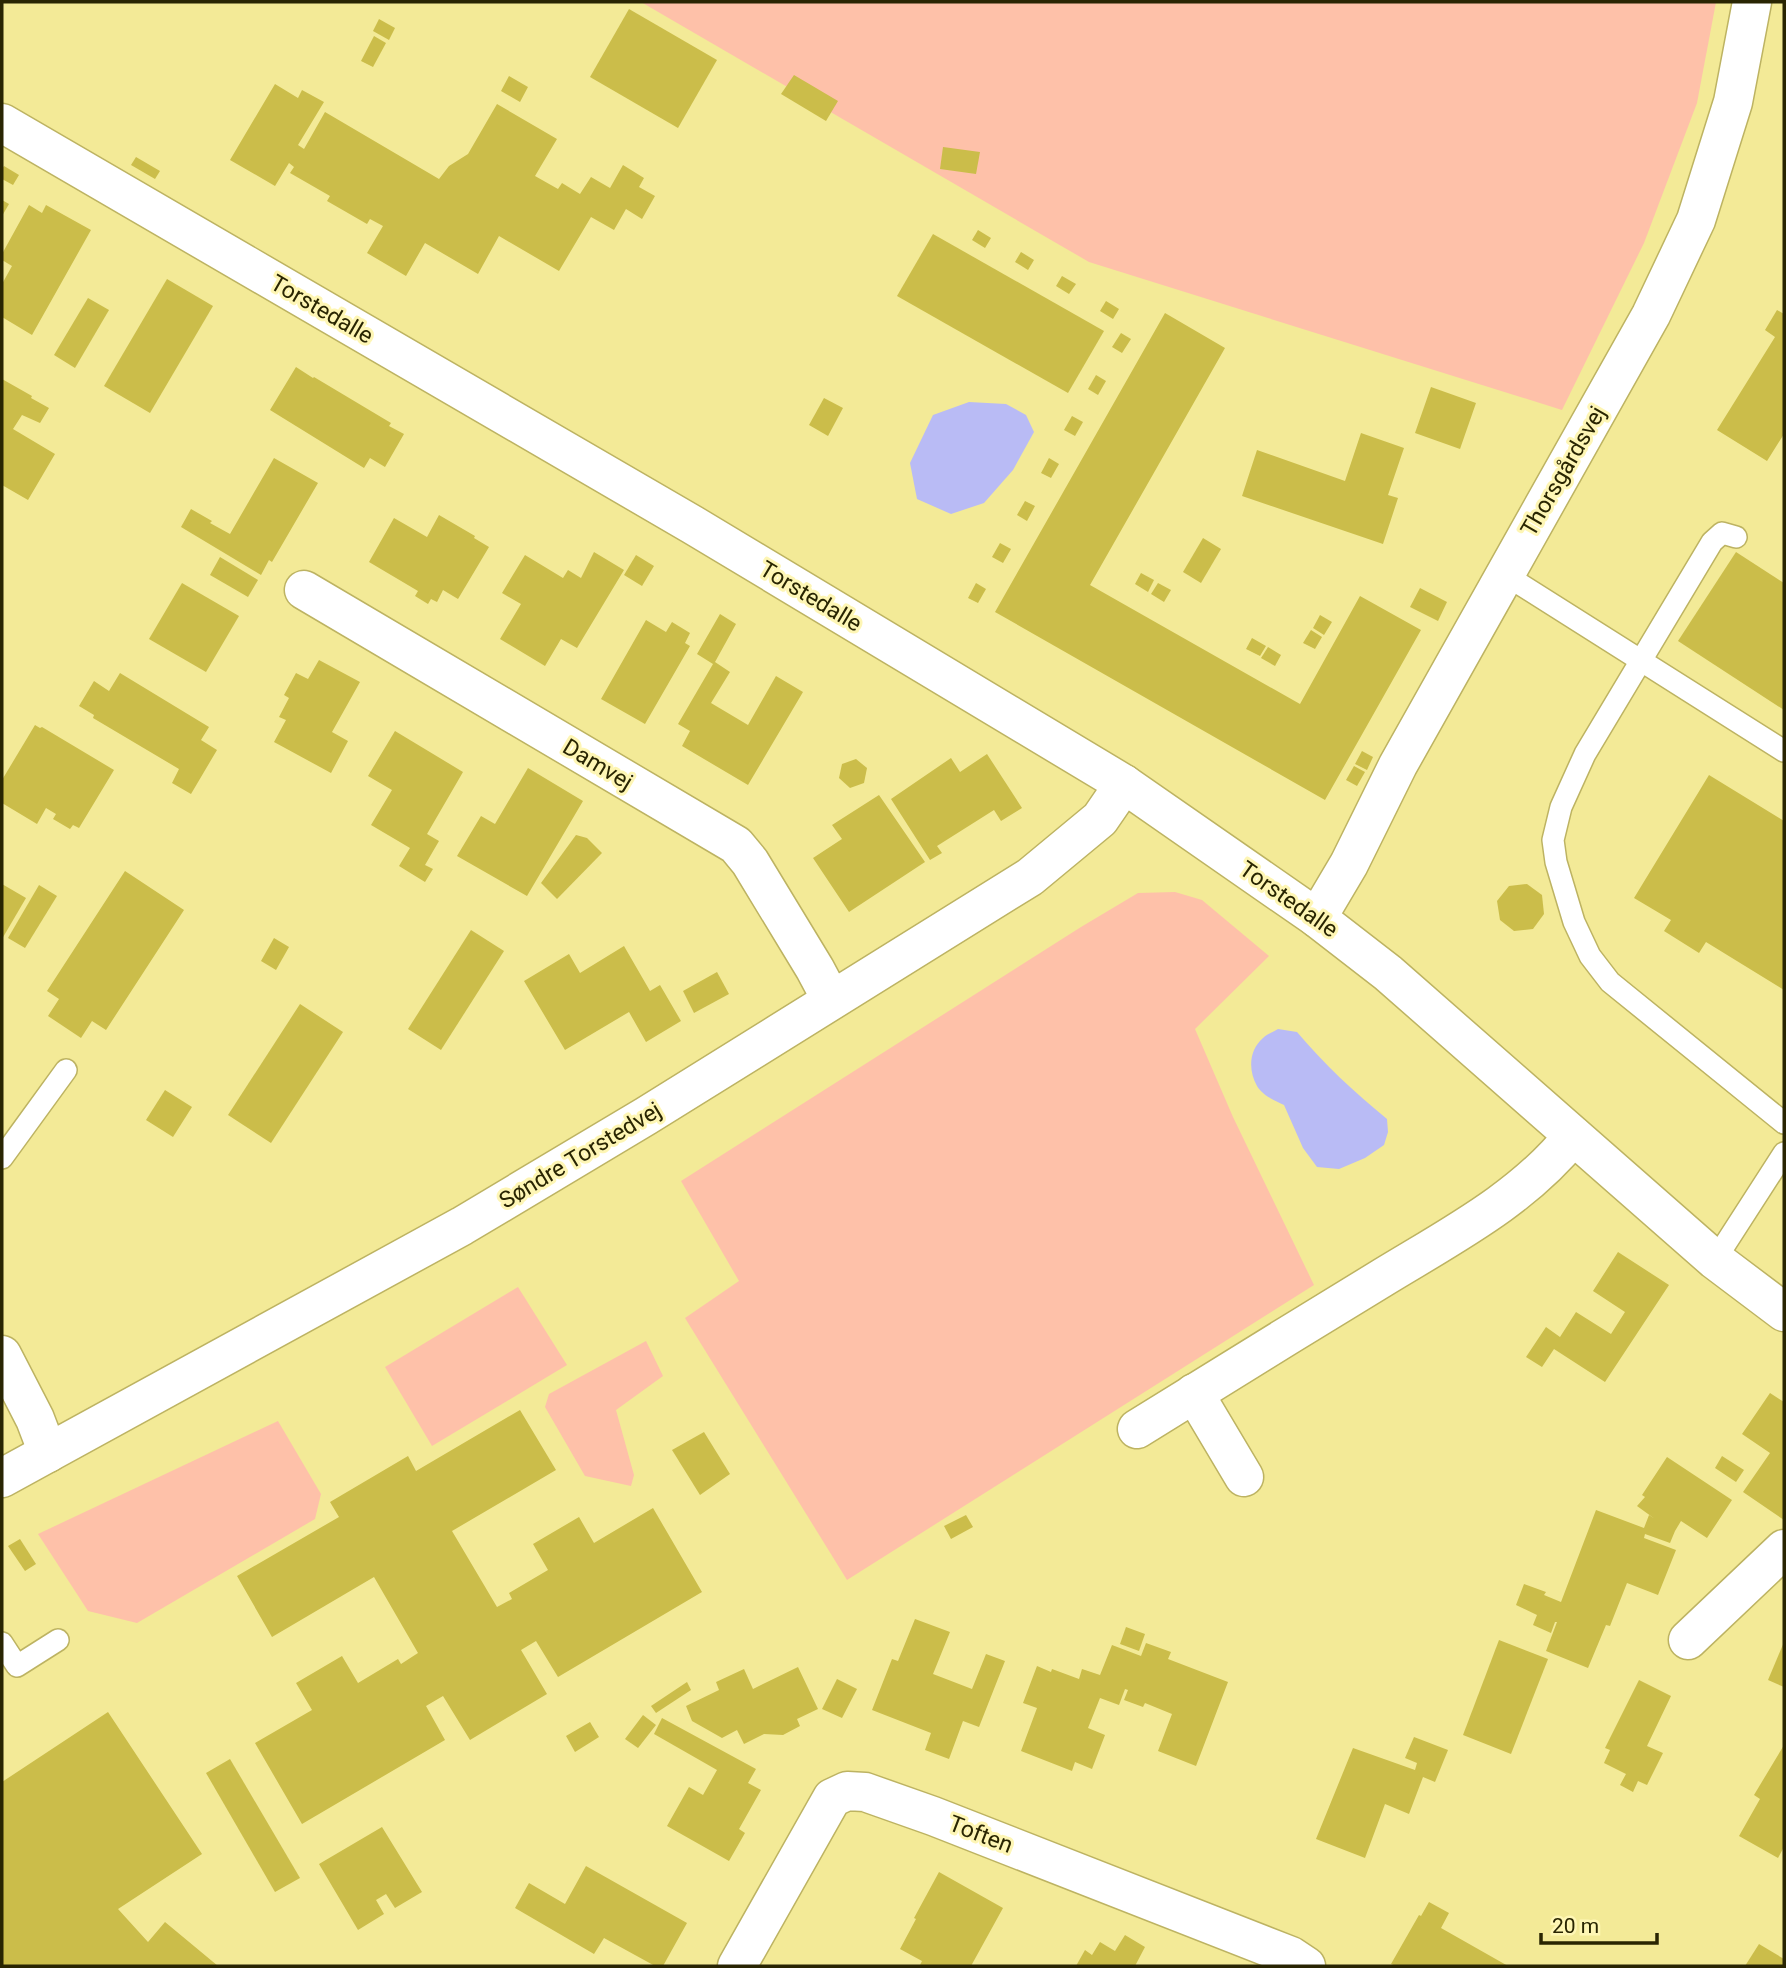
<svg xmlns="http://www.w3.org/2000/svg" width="1786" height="1968" font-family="Roboto,sans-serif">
<rect width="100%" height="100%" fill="#f3ea97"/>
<g fill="#fec1a9">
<path d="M641 2H1716L1697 103 1644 243 1562 410 1089 262Z"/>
<path d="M1175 892 1202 900 1269 956 1195 1029 1233 1117 1314 1285 847 1580 685 1318 739 1281 681 1181 1081 927 1138 893Z"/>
<path d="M518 1287 567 1365 432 1446 385 1367Z"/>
<path d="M646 1341 663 1376 616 1410 634 1475 631 1486 585 1476 545 1407 549 1394Z"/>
<path d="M278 1421 321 1494 315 1519 137 1623 88 1611 38 1534Z"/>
</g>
<g fill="#b9bbf5">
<path d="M969 402 1006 404 1026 415 1034 432 1013 470 984 503 951 514 917 499 910 463 933 415Z"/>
<path d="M1278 1029 1297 1032C1324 1064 1354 1092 1387 1119L1388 1132 1384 1145 1365 1158 1339 1169 1317 1167 1303 1148 1284 1105C1275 1101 1262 1095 1257 1086 1248 1070 1249 1050 1263 1038 1267 1034 1273 1032 1278 1029Z"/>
</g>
<g fill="#cbbd4a">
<path d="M629 9 717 60 678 128 590 77Z"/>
<path d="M379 19 395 28 389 40 373 31Z"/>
<path d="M374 36 386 43 373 67 361 61Z"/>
<path d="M794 75 838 101 826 121 781 94Z"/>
<path d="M509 76 528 87 520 102 501 91Z"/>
<path d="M275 84 298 98 302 90 324 102 298 145 304 149 325 112 439 179 449 166 468 154 497 104 557 139 535 176 558 189 562 183 580 194 591 177 610 188 623 165 644 178 639 187 655 196 642 219 626 209 614 230 591 217 559 271 499 236 478 274 425 243 406 276 367 253 383 226 370 219 367 224 327 201 330 196 290 173 294 167 289 163 275 186 230 160Z"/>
<path d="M943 147 980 152 976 174 940 169Z"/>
<path d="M136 157 160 171 155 179 131 165Z"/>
<path d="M4 166 19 175 13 185 2 179V169Z"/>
<path d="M2 200 9 204 2 216Z"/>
<path d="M29 205 42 213 46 205 91 230 32 335 2 317V284L12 266 2 260V254Z"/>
<path d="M978 230 991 238 985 248 972 240Z"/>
<path d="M933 234 1104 331 1068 393 897 296Z"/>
<path d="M1021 252 1034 260 1028 270 1015 262Z"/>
<path d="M1062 276 1076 284 1069 294 1056 286Z"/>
<path d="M167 279 213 306 150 413 104 386Z"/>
<path d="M88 298 109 310 75 368 54 355Z"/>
<path d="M1106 301 1119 309 1113 319 1100 311Z"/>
<path d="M1777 310 1784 314V434L1767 461 1717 430 1775 337 1765 330Z"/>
<path d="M1165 313 1225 348 1090 585 1300 704 1360 596 1421 630 1325 800 995 612Z"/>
<path d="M1121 333 1131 339 1122 353 1112 347Z"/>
<path d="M296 367 313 378 314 377 391 423 389 426 404 434 385 467 370 458 364 468 270 410Z"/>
<path d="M1096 375 1106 381 1098 395 1088 389Z"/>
<path d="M2 379 32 396 31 398 49 408 40 423 22 415 13 429 55 454 28 500 2 485Z"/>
<path d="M1431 387 1476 403 1460 449 1415 433Z"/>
<path d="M824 398 843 408 828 436 809 425Z"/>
<path d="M1072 416 1083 422 1075 436 1064 430Z"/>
<path d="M1361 433 1404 448 1388 495 1398 498 1383 544 1242 496 1257 450 1345 481Z"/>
<path d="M274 458 318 483 272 562 269 560 261 575 181 527 191 509 212 521 210 523 230 534Z"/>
<path d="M1049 458 1059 464 1051 478 1041 473Z"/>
<path d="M1025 501 1035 506 1027 521 1017 515Z"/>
<path d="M439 515 475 536 474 538 489 547 458 599 443 590 437 602 431 599 428 604 415 596 418 591 369 562 394 518 427 537Z"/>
<path d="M1203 538 1221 549 1201 583 1183 572Z"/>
<path d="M1000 543 1011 549 1003 563 992 557Z"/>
<path d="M594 552 624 570 577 648 561 639 545 666 500 639 521 604 502 593 525 555 563 578 568 570 581 578Z"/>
<path d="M1736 552 1784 583V710L1678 641Z"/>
<path d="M636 555 654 566 642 586 624 575Z"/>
<path d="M220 557 258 580 248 597 210 575Z"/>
<path d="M1141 573 1154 580 1148 592 1135 584Z"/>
<path d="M182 583 239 616 206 672 149 639Z"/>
<path d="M976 583 986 589 978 603 968 598Z"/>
<path d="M1158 583 1171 590 1164 602 1151 594Z"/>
<path d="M1420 588 1447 602 1438 621 1410 607Z"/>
<path d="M720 614 736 624 715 662 730 672 711 703 748 725 776 676 803 692 748 785 682 746 690 731 678 724 713 664 697 654Z"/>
<path d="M1320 615 1332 622 1324 635 1313 628Z"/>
<path d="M646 620 666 632 672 622 690 633 685 643 690 646 645 724 601 699Z"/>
<path d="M1311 630 1322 637 1315 649 1303 643Z"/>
<path d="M1252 638 1266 646 1260 656 1246 649Z"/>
<path d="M1268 647 1281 655 1275 666 1261 658Z"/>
<path d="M319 660 360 682 332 732 348 741 331 773 274 742 286 720 279 717 289 698 284 695 296 673 308 679Z"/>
<path d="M120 673 209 727 201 740 217 750 191 794 172 783 179 769 93 718 94 715 79 706 94 681 109 691Z"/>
<path d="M35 725 40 728 42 727 114 770 79 828 73 825 70 829 53 819 56 814 46 808 37 824 2 803V780Z"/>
<path d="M395 731 463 772 427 834 439 841 425 865 433 869 425 882 399 866 410 848 371 825 392 790 368 776Z"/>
<path d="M1362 751 1373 757 1367 770 1355 764Z"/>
<path d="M987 754 1022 808 1001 821 994 810 937 846 942 853 930 860 891 799 951 758 960 772Z"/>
<path d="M856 759 867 768 864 783 850 788 839 778 842 764Z"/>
<path d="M1354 766 1365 772 1357 786 1346 780Z"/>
<path d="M528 768 583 801 527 896 457 856 481 816 495 824Z"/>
<path d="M1709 775 1784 821V990L1706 942 1699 953 1664 931 1671 920 1634 898Z"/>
<path d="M879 795 925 862 849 912 813 858 842 839 832 825Z"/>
<path d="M576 835 587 838 602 853 557 899 541 883Z"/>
<path d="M125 871 184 910 106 1030 92 1021 81 1038 48 1016 59 999 47 991Z"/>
<path d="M2 884 26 898 2 939Z"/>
<path d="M1527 884 1542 895 1544 914 1533 929 1514 931 1500 920 1497 901 1509 886Z"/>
<path d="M39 885 57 896 25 948 8 938Z"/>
<path d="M471 930 504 951 441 1050 408 1029Z"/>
<path d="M274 938 289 947 276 970 261 961Z"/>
<path d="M624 946 650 991 660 985 681 1021 646 1042 629 1012 565 1050 524 981 569 954 580 973Z"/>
<path d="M717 972 729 994 694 1013 683 991Z"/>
<path d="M300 1004 343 1032 271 1143 228 1115Z"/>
<path d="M165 1090 192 1107 173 1137 146 1120Z"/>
<path d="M1618 1252 1669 1285 1605 1382 1554 1349 1542 1367 1526 1357 1546 1327 1560 1337 1576 1312 1611 1334 1625 1312 1593 1291Z"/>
<path d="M1770 1393 1784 1402V1520L1743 1492 1770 1453 1742 1434Z"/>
<path d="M520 1410 556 1470 452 1531 497 1607 512 1599 509 1593 548 1570 533 1544 579 1517 594 1543 653 1508 702 1592 558 1677 536 1641 521 1650 547 1694 470 1740 443 1696 426 1706 445 1740 302 1824 255 1743 312 1710 296 1683 342 1656 358 1683 398 1659 401 1664 418 1653 374 1577 272 1637 237 1576 339 1517 330 1502 408 1456 416 1471Z"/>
<path d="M704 1432 730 1474 700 1495 672 1450Z"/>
<path d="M1722 1456 1744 1470 1736 1482 1715 1468Z"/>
<path d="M1667 1457 1732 1500 1707 1538 1681 1521 1675 1531 1670 1543 1645 1534 1644 1538 1676 1550 1658 1595 1627 1583 1610 1626 1606 1625 1588 1668 1546 1651 1557 1622H1555L1551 1633 1533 1625 1537 1615 1516 1605 1524 1584 1546 1592 1544 1595 1561 1602 1596 1510 1644 1528 1649 1515 1655 1519 1637 1506 1645 1497 1642 1495Z"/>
<path d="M966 1515 973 1527 951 1539 944 1526Z"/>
<path d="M20 1539 36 1564 25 1571 8 1546Z"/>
<path d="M915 1619 950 1632 933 1674 972 1689 986 1654 1005 1661 979 1727 963 1721 949 1759 925 1750 931 1733 872 1710 892 1659 898 1661Z"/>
<path d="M1126 1627 1145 1634 1139 1651 1120 1644Z"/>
<path d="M1499 1640 1548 1659 1511 1754 1463 1735Z"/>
<path d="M1784 1642V1687L1768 1680Z"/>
<path d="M1146 1643 1171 1652 1168 1659 1228 1682 1196 1766 1158 1751 1172 1714 1145 1703 1143 1707 1124 1700 1128 1690 1125 1689 1119 1705 1100 1698 1088 1728 1105 1735 1092 1769 1075 1762 1072 1771 1021 1751 1037 1708 1023 1703 1037 1666 1051 1672 1052 1669 1079 1679 1082 1669 1100 1675 1112 1645 1141 1656Z"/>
<path d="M798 1667 818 1709 797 1719 800 1726 783 1735 764 1734 744 1744 737 1730 722 1738 692 1721 686 1706 719 1690 716 1682 744 1669 753 1689Z"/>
<path d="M837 1679 857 1689 842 1718 822 1709Z"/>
<path d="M1639 1680 1671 1696 1647 1746 1663 1753 1647 1785 1638 1781 1633 1792 1620 1785 1626 1774 1604 1763 1610 1750 1605 1748Z"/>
<path d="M687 1682 691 1690 656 1713 651 1706Z"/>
<path d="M108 1712 202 1854 118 1909 148 1942 165 1922 218 1966H2V1782Z"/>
<path d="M643 1715 656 1725 638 1748 625 1739Z"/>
<path d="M662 1718 756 1769 748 1783 761 1790 739 1829 745 1833 729 1861 667 1826 689 1787 703 1795 717 1770 654 1734Z"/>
<path d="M590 1722 599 1737 575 1752 566 1736Z"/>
<path d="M1414 1737 1448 1750 1435 1782 1423 1777 1409 1814 1385 1804 1365 1858 1316 1839 1353 1748 1415 1770 1417 1763 1405 1758Z"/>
<path d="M1784 1745V1847L1778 1858 1739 1836 1760 1799 1754 1795Z"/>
<path d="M230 1759 300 1878 275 1892 206 1773Z"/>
<path d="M382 1827 422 1892 395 1908 386 1894 376 1900 384 1914 358 1930 319 1864Z"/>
<path d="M586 1866 687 1923 663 1966H655L604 1938 594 1954 515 1908 529 1883 565 1904Z"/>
<path d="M939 1872 1003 1908 971 1966H923L920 1965 922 1961 900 1949 916 1919 914 1918Z"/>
<path d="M1429 1902 1449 1913 1441 1928 1508 1966H1396L1391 1964 1419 1915 1421 1916Z"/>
<path d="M1125 1935 1145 1947 1135 1966H1076L1085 1950 1092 1955 1100 1942 1115 1951Z"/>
<path d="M1759 1944 1784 1959V1966H1745Z"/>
</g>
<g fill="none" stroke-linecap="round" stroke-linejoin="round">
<defs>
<g id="lane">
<path d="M1736 537 1722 533 1712 542 1585 754 1561 807 1553 840 1556 862 1574 922 1590 956 1610 982 1784 1123"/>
<path d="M1504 574 1784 751"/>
<path d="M2 1158 66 1070"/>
<path d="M1715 1260 1784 1153"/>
<path d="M2 1643 17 1666 58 1640"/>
</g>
<g id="street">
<path d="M2 123 693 525 1124 784"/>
<path d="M304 590 736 845 750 862 815 969 831 999"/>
<path d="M2 1355 35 1419 48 1453"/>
<path d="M1194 1393 1244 1477"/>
<path d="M1137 1429C1219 1378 1300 1328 1382 1278 1449 1237 1523 1199 1573 1136"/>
<path d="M1688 1640 1784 1549"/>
<path d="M737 1966 832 1798 847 1791 865 1792 933 1816 1291 1956 1306 1966"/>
</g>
<g id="secondary">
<path d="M1317 918 1349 864 1398 765 1651 315 1696 220 1733 102 1752 2"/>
<path d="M2 1478 462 1226 646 1116 1030 877 1100 819 1124 784 1317 918 1388 973 1715 1260 1784 1312"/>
</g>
</defs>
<use href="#lane" stroke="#bdb362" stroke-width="24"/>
<use href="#street" stroke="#bdb362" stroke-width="41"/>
<use href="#secondary" stroke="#bdb362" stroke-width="41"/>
<use href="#lane" stroke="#fff" stroke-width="21"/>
<use href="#street" stroke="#fff" stroke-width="38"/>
<use href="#secondary" stroke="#fff" stroke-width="38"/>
</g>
<g text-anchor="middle" stroke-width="6" stroke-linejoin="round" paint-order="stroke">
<g font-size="23" fill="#292502" stroke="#fef6b5">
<text transform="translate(322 309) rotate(30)" y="8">Torstedalle</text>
<text transform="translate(1563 471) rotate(-60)" y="8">Thorsgårdsvej</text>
<text transform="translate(811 596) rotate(31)" y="8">Torstedalle</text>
<text transform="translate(598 764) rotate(31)" y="8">Damvej</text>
<text transform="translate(1289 899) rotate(35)" y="8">Torstedalle</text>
<text transform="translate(580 1155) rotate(-31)" y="8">Søndre Torstedvej</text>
<text transform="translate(981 1834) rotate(21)" y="8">Toften</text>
</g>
</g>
<rect width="1786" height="1968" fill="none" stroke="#292502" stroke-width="7"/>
<path d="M1541 1933v10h116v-10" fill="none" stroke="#292502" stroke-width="3.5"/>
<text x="1552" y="1933" font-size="21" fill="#292502" stroke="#fef6b5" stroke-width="5" paint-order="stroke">20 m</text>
</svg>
